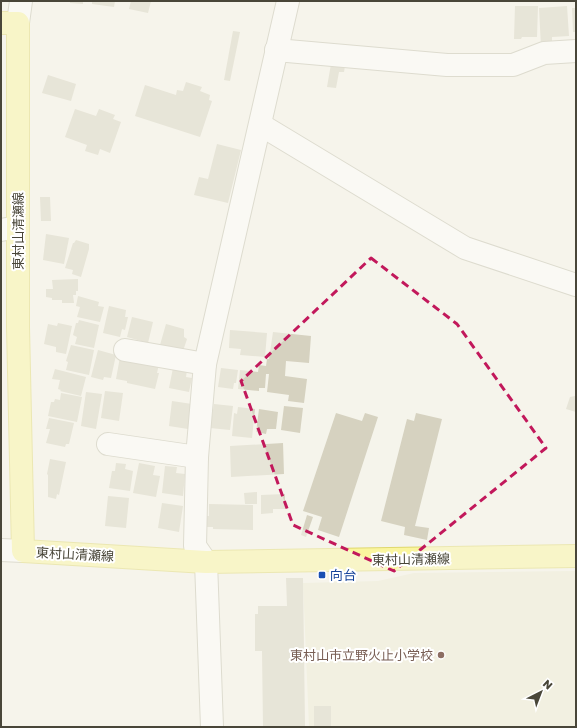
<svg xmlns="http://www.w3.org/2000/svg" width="577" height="728" font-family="'Golos Text','Noto Sans JP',sans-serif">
<rect width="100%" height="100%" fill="#f5f4eb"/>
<path fill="#edecd5" d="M576 571V727H309L303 583 378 581 414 573Z"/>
<g fill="#d6d2c0">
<path d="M70 1H83V4L70 3Z"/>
<path d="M92 1H115L114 7 92 4Z"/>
<path d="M131 1H151L148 13 129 9Z"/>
<path d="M515 6H538L537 37H522L521 39H514Z"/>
<path d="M567 6 569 36 552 37V47H541L539 8Z"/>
<path d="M572 8H576V32H573Z"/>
<path d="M233 31 240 32 230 81 224 80Z"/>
<path d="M331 64 345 66 344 72H339L336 88 327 87Z"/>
<path d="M48 75 76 84 71 101 42 93Z"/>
<path d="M186 82 202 87 200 91 210 95 209 100 212 101 200 137 135 116 145 85 176 95 177 90 183 91Z"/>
<path d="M75 109 96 116 99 109 115 115 113 119 121 122 110 153 100 149 98 155 85 151 87 145 65 137Z"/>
<path d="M217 144 241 150 228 203 194 195 199 177 208 179Z"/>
<path d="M40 197H50L51 221H41Z"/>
<path d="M46 234 69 238 64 264 43 260Z"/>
<path d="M76 240 89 244V249L81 277 72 274 73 270 65 268 73 243H74Z"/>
<path d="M78 279V291H76V295H73L74 303H62V300H52V298L46 297V289H53L52 280Z"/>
<path d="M78 296 99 302 98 306 104 307 100 322 77 317 80 307 76 306Z"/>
<path d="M109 306 126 310 125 317H128L125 330 122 329 120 337 103 333Z"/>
<path d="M132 317 153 322 148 343 127 337Z"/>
<path d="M79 320 99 325 94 348 75 344 77 337 73 335 76 323H78Z"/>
<path d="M58 323 72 326 66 354 56 352V347L44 344 48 324 57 326Z"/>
<path d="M166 324 184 329V337L187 339 183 351 160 345Z"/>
<path d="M230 330 267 333 265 357 240 355 241 349 229 348Z"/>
<path d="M273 332 311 336 309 363 286 361 285 376 307 379 304 403 288 401 289 395 267 392 269 374H266L265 388H259V391L238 389 240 370 258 372 259 365 266 366 267 359H269Z"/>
<path d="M71 345 94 350 89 375 66 370 68 362 66 361Z"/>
<path d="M98 350 116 355 111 378 104 377 103 380 91 377Z"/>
<path d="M120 357 159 364 157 373H159L155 389 127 383V381L116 379Z"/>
<path d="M173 368 187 370 186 377 192 378 189 392 169 388Z"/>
<path d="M221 368 238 370 236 383H234L233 389 218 387Z"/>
<path d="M55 369 86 377 81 396 60 391 61 390 58 389 60 380 52 379Z"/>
<path d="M105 391 123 393 119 421 101 418Z"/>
<path d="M86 392 102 394 96 429 81 426Z"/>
<path d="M61 393 82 397 77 422 48 416 51 402H54L55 399 60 400Z"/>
<path d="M576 393V412L566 409 570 397 575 396Z"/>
<path d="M172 401 192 404 188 429 169 426Z"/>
<path d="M214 404 233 406 230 430 210 428Z"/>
<path d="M284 406 303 408 300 433 281 430Z"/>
<path d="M238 407 255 409 252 438 232 436 234 413 237 414Z"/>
<path d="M259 409 278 412 276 429H267L266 434 256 432Z"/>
<path d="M336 413 362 421 365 413 378 417 339 537 318 530 322 517 303 511Z"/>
<path d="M416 413 442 419 415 526 429 528 427 540 404 535 405 527 381 521 407 419 414 421Z"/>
<path d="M49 418 74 423 69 444H66L65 447 46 443 50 429H46Z"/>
<path d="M283 443 284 474 231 477 230 446Z"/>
<path d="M50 459 66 462 59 495 57 494 56 499 48 497V475L47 474Z"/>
<path d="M116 463 126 464 125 469 133 471 130 491 109 488 112 471H115Z"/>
<path d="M139 463 155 466 153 475 160 476 156 497 133 493Z"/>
<path d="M165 466 177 467 176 473 185 474 183 496 162 493Z"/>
<path d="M257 492V504H245L244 493Z"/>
<path d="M285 494V509H273V513L261 514V495Z"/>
<path d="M108 496 129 498 126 528 105 526Z"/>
<path d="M162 503 183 506 179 532 158 528Z"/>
<path d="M209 504 253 505V530L213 529V527H206L207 516H209Z"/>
<path d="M307 515 313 517 306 537 301 535Z"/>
<path d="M286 578H303L305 726 263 727 262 651H255V614H258V606H287Z"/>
<rect x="314" y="706" width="17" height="21"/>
</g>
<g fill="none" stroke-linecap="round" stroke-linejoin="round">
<defs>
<g id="minor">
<path d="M18 23 21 1"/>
<path d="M276 50 447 65H513L544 53 576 51"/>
<path d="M261 125 465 248 576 285"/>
<path d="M1 230 18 227"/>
<path d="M125 350 205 364"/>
<path d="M108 444 197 457"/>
<path d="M1 550 23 551"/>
<path d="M212 727 206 562 195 546 197 457 205 364 288 1"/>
</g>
<path id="major" d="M1 23H18V327L23 551 206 562 576 556"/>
</defs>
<use href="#minor" stroke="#c0bead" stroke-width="24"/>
<use href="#major" stroke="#dfd86e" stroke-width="24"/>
<use href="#minor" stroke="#fff" stroke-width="22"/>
<use href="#major" stroke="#faf59e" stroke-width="22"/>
</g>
<path d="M0 0H577V728H0ZM371 258 457 324 546 448 394 571 293 525 241 381Z" fill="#f5f4eb" fill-opacity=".55" fill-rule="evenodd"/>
<path fill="none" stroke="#c2185b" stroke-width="3" stroke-dasharray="8 5" stroke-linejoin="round" d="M371 258 457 324 546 448 394 571 293 525 241 381Z"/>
<rect fill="#1a4fb4" stroke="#fff" stroke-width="1.5" x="318" y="571" width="8" height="8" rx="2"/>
<circle fill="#8d6e63" stroke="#fff" stroke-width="1.5" cx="441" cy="655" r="4"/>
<g text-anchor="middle" stroke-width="4" stroke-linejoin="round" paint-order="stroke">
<g font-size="13" fill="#494639" stroke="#fff">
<text transform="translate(18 231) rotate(-90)" y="5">東村山清瀬線</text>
<text transform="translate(75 554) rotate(3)" y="5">東村山清瀬線</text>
<text transform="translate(411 559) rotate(-1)" y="5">東村山清瀬線</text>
</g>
<g font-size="13" fill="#164399" stroke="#fff" text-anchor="start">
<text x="330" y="580">向台</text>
</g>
<g font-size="13" fill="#785e54" stroke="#fff" text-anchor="end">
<text x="433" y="660">東村山市立野火止小学校</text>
</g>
</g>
<rect width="577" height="728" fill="none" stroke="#494639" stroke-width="4"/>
<g transform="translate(541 692) rotate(42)" stroke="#ffffff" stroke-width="3" paint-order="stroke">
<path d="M0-3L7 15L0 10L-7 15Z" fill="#494639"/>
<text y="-6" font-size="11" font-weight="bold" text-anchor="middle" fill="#494639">N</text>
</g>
</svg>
